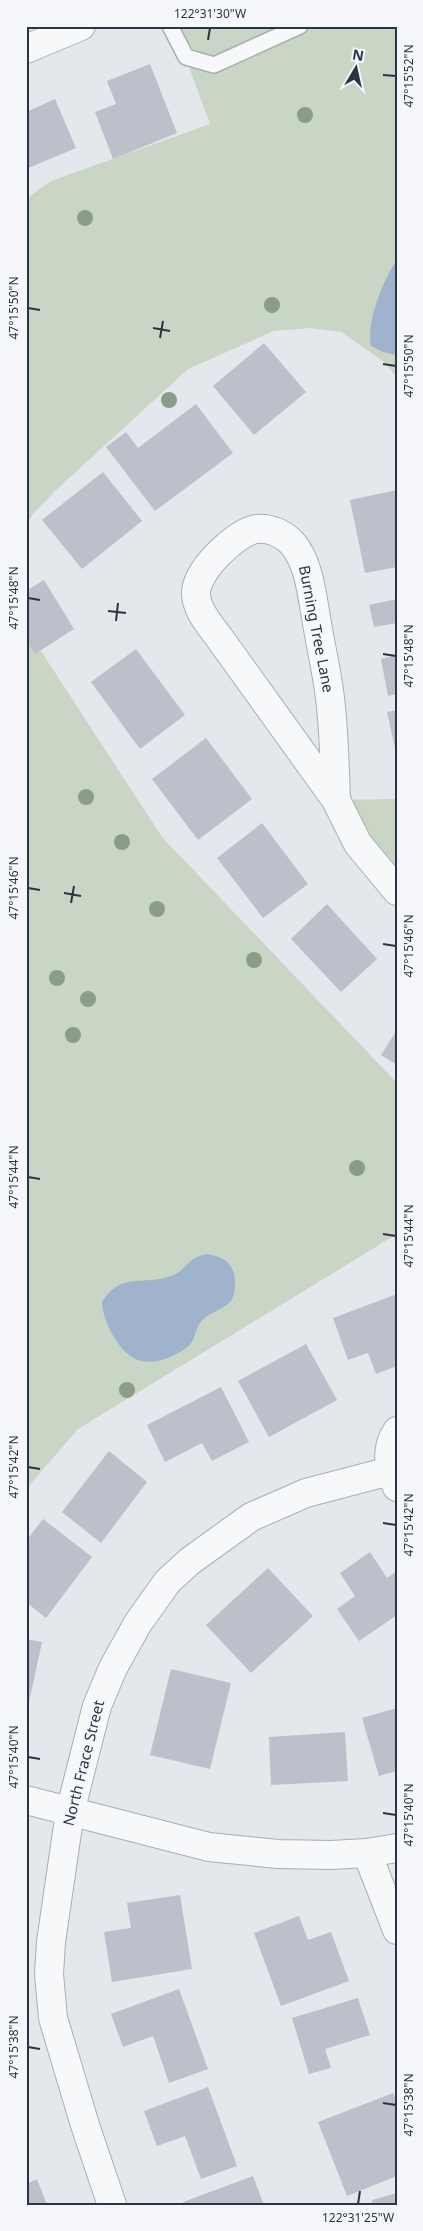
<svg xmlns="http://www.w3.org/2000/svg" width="423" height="2231" font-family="'Noto Sans',sans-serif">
<rect width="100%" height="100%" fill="#e4e7ec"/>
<g fill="#c9d6c5">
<path d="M174 26H397V377L383 361 341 332 310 328 274 331 188 369 54 492 33 514 26 525V199L51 181 210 124Z"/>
<path d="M26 628 162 837 397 1083V1234L78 1429 26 1489Z"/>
<path d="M397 799V891L336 800Z"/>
</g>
<g fill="#9fb4cc">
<path d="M397 260V355L383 352 371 346C365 325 384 277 397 260Z"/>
<path d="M207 1254C226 1257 236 1265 235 1286 235 1291 233 1300 229 1303 220 1311 207 1313 200 1323 196 1328 195 1338 191 1343 187 1349 178 1353 172 1356 160 1362 144 1365 132 1357 117 1348 102 1319 102 1302 121 1271 144 1286 171 1276 187 1271 185 1258 207 1254Z"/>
</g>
<g fill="#bbc0ca">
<path d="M150 64 177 133 113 159 95 112 116 104 107 81Z"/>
<path d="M55 99 76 148 26 169V112Z"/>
<path d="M264 343 306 392 254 435 213 386Z"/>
<path d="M196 404 233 453 155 511 106 447 126 432 138 448Z"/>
<path d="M103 472 142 521 82 569 42 520Z"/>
<path d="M397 490V567L365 573 350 500Z"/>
<path d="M44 580 74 629 35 654 26 640V591Z"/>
<path d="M397 599V623L374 627 369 605Z"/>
<path d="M136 649 185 715 140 749 91 682Z"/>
<path d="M397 655V694L388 696 381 659Z"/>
<path d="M397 710V753H396L387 712Z"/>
<path d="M206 738 252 799 198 840 152 779Z"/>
<path d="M262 823 308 884 263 918 217 858Z"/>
<path d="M327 904 377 959 341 992 291 939Z"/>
<path d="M397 1030V1065L381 1055Z"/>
<path d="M397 1294V1366L376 1374 368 1353 348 1360 333 1318Z"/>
<path d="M306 1344 337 1400 269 1437 238 1381Z"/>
<path d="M221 1387 249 1442 212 1461 202 1443 165 1462 147 1425Z"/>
<path d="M109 1451 147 1482 101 1543 62 1512Z"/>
<path d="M43 1519 92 1557 46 1618 26 1602V1541Z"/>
<path d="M370 1552 387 1578 397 1571V1615L359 1641 337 1609 355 1596 340 1573Z"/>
<path d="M268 1568 313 1616 251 1673 206 1625Z"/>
<path d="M26 1639 42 1642 27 1711H26Z"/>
<path d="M171 1669 231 1683 210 1769 150 1755Z"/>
<path d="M397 1708V1771L379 1776 362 1718Z"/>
<path d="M345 1732 348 1781 271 1785 269 1737Z"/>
<path d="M180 1895 192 1969 112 1982 104 1932 131 1928 127 1903Z"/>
<path d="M299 1916 308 1940 331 1932 349 1981 281 2006 254 1933Z"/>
<path d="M179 1989 208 2069 169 2083 153 2036 123 2047 111 2014Z"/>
<path d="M358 1998 370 2035 325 2049 331 2068 309 2074 292 2018Z"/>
<path d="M208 2087 237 2166 201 2179 185 2136 157 2146 144 2111Z"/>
<path d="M393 2093 397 2103V2176L347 2196 318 2122Z"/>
<path d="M253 2176 264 2205H184L183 2202Z"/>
<path d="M37 2179 47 2205H26V2184Z"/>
<path d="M397 2193V2205H373L372 2200Z"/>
</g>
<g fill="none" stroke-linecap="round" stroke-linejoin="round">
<defs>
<path id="lane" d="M170 26 186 57 214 65 300 26"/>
<g id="street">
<path d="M26 49 81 26"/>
<path d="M336 800C335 766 334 731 330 698 327 673 321 648 317 623 312 597 310 565 293 544 284 534 269 527 256 529 235 533 196 571 196 593 196 609 209 624 218 636L336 800 358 844 397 891"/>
<path d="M397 1431C385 1449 388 1468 397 1487"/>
<path d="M26 1800 209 1847 278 1854 331 1855 367 1853 397 1848"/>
<path d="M367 1853 397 1930"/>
<path d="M112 2205 85 2125 53 2018 49 1974 51 1942 70 1812 97 1706 113 1668 138 1623 168 1581 190 1561 251 1517 306 1493 390 1471"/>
</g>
</defs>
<use href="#lane" stroke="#a9aeb7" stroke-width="18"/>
<use href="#street" stroke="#a9aeb7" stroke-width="30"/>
<use href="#lane" stroke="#f7f8fa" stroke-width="15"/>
<use href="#street" stroke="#f7f8fa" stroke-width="28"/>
</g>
<g fill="#899d89">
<circle cx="305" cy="115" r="8"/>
<circle cx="85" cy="218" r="8"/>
<circle cx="272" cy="305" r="8"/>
<circle cx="169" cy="400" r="8"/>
<circle cx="86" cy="797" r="8"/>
<circle cx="122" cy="842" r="8"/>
<circle cx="157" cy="909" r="8"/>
<circle cx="254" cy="960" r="8"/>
<circle cx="57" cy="978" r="8"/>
<circle cx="88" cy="999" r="8"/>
<circle cx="73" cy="1035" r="8"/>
<circle cx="357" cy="1168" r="8"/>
<circle cx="127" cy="1390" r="8"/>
</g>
<path fill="none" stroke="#2b3445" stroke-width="2" d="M208 40 210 28M383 75 396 76M28 308 40 310M153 328 170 331M160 338 163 321M383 364 396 366M28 598 40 600M108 611 126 613M116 621 118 603M383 654 396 656M28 888 40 890M64 893 81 896M71 903 74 886M383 944 396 946M28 1177 40 1179M383 1234 396 1236M28 1467 40 1469M383 1523 396 1525M28 1757 40 1759M383 1813 396 1815M28 2047 40 2049M383 2103 396 2105M358 2204 360 2191"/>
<g text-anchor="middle" stroke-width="4" stroke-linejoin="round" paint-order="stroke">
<g font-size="15" fill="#2b3445" stroke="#f4f6f9">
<text transform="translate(316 629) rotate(79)" y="5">Burning Tree Lane</text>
<text transform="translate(84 1763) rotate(-76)" y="5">North Frace Street</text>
</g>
</g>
<rect width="423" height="2231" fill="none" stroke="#f4f6f9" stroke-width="55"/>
<g transform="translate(356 68) rotate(9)" stroke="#f4f6f9" stroke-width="4" paint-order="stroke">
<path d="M0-4L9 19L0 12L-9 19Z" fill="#2b3445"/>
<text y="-8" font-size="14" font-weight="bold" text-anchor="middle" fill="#2b3445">N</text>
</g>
<rect x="28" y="28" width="368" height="2176" fill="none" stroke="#2b3445" stroke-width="2"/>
<g font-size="12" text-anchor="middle" fill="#2b3445">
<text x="210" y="18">122°31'30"W</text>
<text transform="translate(409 76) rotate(-90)" y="4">47°15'52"N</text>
<text transform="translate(14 308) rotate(-90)" y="4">47°15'50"N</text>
<text transform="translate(409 366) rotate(-90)" y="4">47°15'50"N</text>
<text transform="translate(14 598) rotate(-90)" y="4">47°15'48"N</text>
<text transform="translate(409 656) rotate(-90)" y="4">47°15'48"N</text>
<text transform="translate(14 888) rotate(-90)" y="4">47°15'46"N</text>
<text transform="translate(409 946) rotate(-90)" y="4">47°15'46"N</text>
<text transform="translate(14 1177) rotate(-90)" y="4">47°15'44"N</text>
<text transform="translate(409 1236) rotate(-90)" y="4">47°15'44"N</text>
<text transform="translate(14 1467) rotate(-90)" y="4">47°15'42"N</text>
<text transform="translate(409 1525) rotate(-90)" y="4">47°15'42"N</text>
<text transform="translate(14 1757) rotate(-90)" y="4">47°15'40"N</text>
<text transform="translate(409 1815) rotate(-90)" y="4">47°15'40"N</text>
<text transform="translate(14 2047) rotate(-90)" y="4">47°15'38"N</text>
<text transform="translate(409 2105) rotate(-90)" y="4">47°15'38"N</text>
<text x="358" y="2222">122°31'25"W</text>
</g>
</svg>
